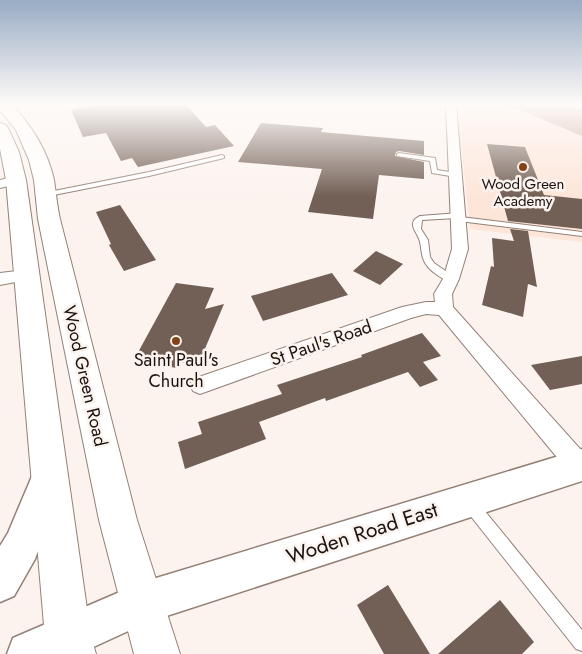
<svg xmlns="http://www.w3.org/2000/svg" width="582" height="654" font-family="Jost,sans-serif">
<rect width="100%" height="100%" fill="#fcf3ef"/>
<path fill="#fde5d9" d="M457 105H508L582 136V242L470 229Z"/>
<path fill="#c9a896" d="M508 105H572L582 109V136Z"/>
<g fill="#725f55">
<path d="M97 105H186L206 127 215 125 234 146 138 167 132 158 121 161 106 133 83 137 71 110Z"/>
<path d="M261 123 323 128 321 132 424 141V155L399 151 396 152 395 156 424 162V179L379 175 373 219 308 212 322 169 238 162Z"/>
<path d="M487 144 525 147 544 195 582 199V229L508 221Z"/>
<path d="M120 205 156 260 124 271 109 245 111 244 96 212Z"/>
<path d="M510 229 528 231 537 287 528 284 523 317 482 305 491 266 494 267 492 238 514 241Z"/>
<path d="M376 251 403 264 380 285 353 271Z"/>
<path d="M332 273 348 295 263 321 251 296Z"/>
<path d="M176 283 214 288 205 309 224 304 198 365 180 362 177 368 146 363 149 358 136 356Z"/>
<path d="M422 333 441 356 423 362 438 380 420 387 408 372 326 401 325 398 259 422 266 439 185 469 178 442 202 434 198 422 282 394 277 385 362 357 361 355Z"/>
<path d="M582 356V384L550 390 531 365Z"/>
<path d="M388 585 430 654H384L357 605Z"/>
<path d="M500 600 534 642 522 654H438Z"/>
</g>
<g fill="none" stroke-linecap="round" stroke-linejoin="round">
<defs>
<g id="lane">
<path d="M399 153 435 158 437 170 456 173 459 175 456 177 432 173 430 161 397 156V154Z"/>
<path d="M222 155 224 156V158L149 176 44 197 40 195 44 193 149 172Z"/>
<path d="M459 213 463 215 461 217 582 232V236L459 221H456V218L422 220 421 229 428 240 430 257 434 263 454 277 456 279 451 282C444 280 433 273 428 267 421 259 422 251 420 242 418 232 405 223 420 216Z"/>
<path d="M470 497 475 499 582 630V651L576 649 465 509 463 504 465 499Z"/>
</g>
<g id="street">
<path d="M446 105H456L468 249 459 279 452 294 453 307 582 451V475L579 476 570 473 439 315 426 314 411 318 200 394 193 391 190 385 193 379 402 307 426 302H435L434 294 443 279 452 249Z"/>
<path d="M16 176 23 180 21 183 0 188V180Z"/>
<path d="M25 270 31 271 33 275 31 279 0 285V273Z"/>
</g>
<g id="secondary">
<path d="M582 449V481L148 622 78 654H7L13 638 143 582Z"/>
<path d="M47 464 59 469 64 481 35 559 14 596 0 602V546L8 533 35 469Z"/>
</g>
<g id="highway">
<path d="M0 105H12C32 126 48 152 54 180 56 193 57 206 60 219L137 520 180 654H134L99 520 38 219 34 180 29 160 16 130 0 110Z"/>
<path d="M0 123 6 125 8 128 19 152 26 180 91 637 96 654H50L45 637 6 180 0 149Z"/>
</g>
</defs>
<use href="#lane" stroke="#948076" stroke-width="2"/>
<use href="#street" stroke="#948076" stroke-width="2"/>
<use href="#secondary" stroke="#948076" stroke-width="3"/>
<use href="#highway" stroke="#948076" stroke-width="2"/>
<use href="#lane" fill="#fff" fill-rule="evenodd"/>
<use href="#street" fill="#fff" fill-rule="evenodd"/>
<use href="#secondary" fill="#fff" fill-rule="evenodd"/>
<use href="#highway" fill="#fff" fill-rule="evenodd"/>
</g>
<linearGradient id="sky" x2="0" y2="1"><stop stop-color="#98acc4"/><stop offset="0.53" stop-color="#fefaf8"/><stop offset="1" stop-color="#fefaf8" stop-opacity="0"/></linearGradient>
<rect width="582" height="197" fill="url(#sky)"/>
<g fill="#864118" stroke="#fcf3ef" stroke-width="2">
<circle cx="523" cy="167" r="5"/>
<circle cx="176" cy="341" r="5"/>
</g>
<g text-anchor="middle" stroke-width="5" stroke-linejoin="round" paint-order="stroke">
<g font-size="15" fill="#19120e" stroke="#fcf3ef">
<text x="523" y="189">Wood Green<tspan x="523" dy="17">Academy</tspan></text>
</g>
<g font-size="18" fill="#19120e" stroke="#fcf3ef">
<text transform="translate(321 343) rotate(-19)" y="6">St Paul's Road</text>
<text transform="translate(85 376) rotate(77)" y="6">Wood Green Road</text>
</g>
<g font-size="18" fill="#19120e" stroke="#fcf3ef">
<text x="176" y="366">Saint Paul's<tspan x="176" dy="21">Church</tspan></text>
</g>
<g font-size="21" fill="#19120e" stroke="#fcf3ef">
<text transform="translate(362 533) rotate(-18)" y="7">Woden Road East</text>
</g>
</g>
</svg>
